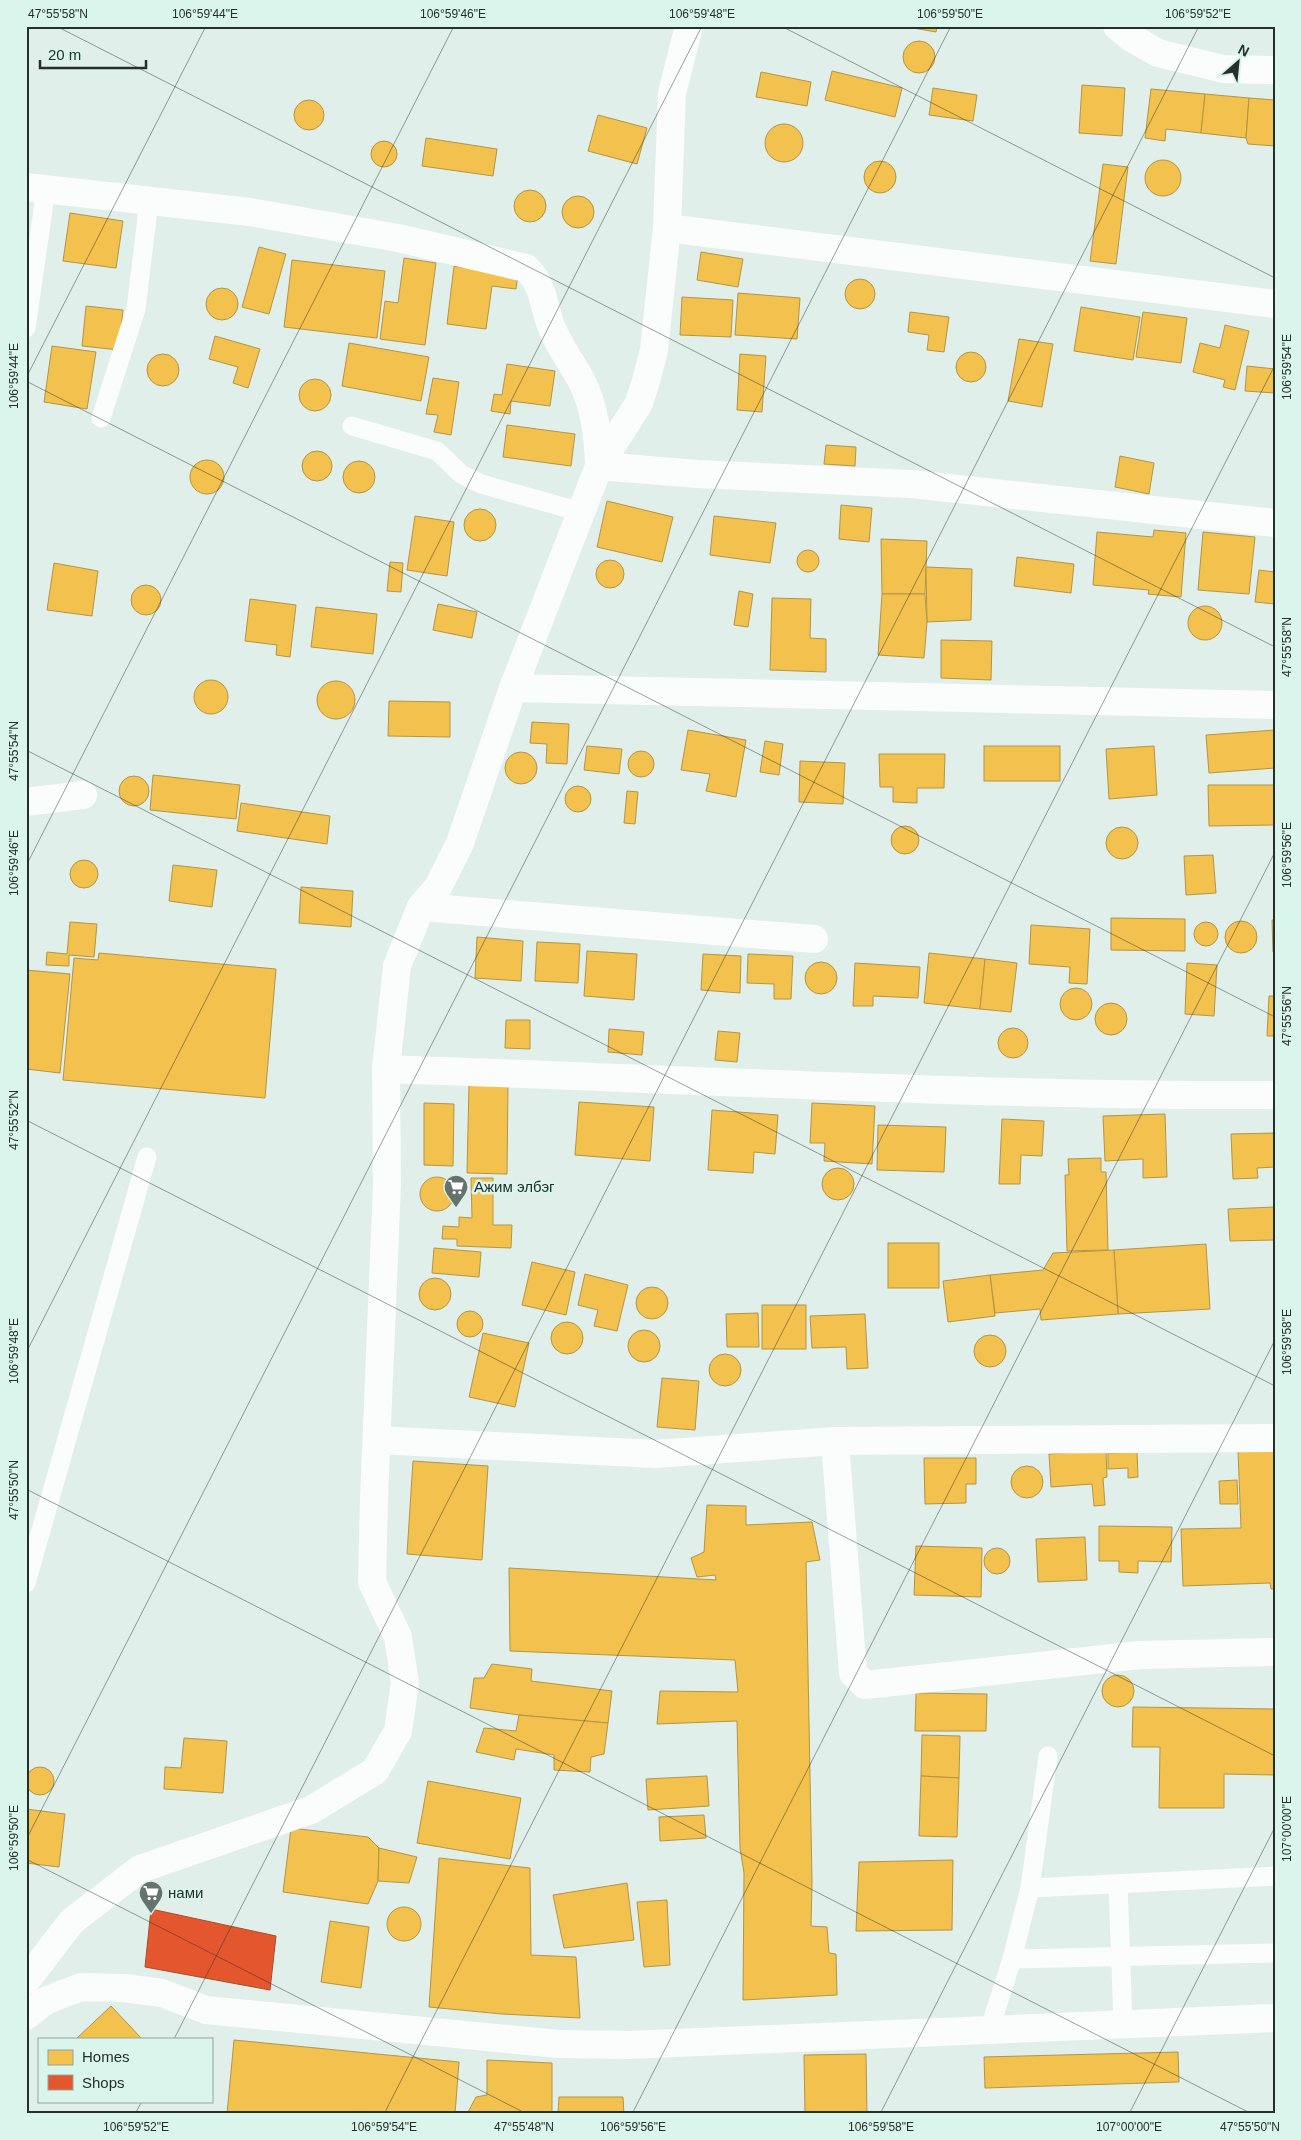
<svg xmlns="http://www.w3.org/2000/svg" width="1301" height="2140" font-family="Arial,sans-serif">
<rect width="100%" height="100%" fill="#e0efea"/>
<g fill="#f2c14e" stroke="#b49544">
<path d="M902 26H937L936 32Z"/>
<circle cx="919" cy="57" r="16"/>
<path d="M832 71 902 88 895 117 825 100Z"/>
<path d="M761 72 811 82 807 106 756 97Z"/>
<path d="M1082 85 1125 88 1122 136 1079 133Z"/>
<path d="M933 88 977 95 973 121 929 115Z"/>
<path d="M1151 89 1205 94 1201 133 1166 129 1165 141 1145 138Z"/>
<path d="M1205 94 1249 98 1246 138 1201 133Z"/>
<path d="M1249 98 1275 100V146L1248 144 1246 138Z"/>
<circle cx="309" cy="115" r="15"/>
<path d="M598 115 647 128 637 164 588 151Z"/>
<circle cx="784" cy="143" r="19"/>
<path d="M426 138 497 149 493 176 422 166Z"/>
<circle cx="384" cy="154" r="13"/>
<circle cx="1163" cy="178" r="18"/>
<circle cx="880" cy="177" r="16"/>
<path d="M1103 164 1128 167 1116 264 1090 261Z"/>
<circle cx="530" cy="206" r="16"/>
<circle cx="578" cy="212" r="16"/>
<path d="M70 213 123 221 116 268 63 261Z"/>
<path d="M259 247 286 254 269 314 242 307Z"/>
<path d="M701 252 743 259 738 287 697 280Z"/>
<path d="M404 258 436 263 425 345 380 339 385 301 398 303Z"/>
<path d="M292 260 385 271 377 338 284 327Z"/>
<path d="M454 266 518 274 516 289 492 286 486 329 447 324Z"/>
<circle cx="860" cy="294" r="15"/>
<circle cx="222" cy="304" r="16"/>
<path d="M738 293 800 298 797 339 735 335Z"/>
<path d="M682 297 733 300 731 337 680 335Z"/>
<path d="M86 306 123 310 119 350 82 346Z"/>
<path d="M1081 307 1140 317 1133 360 1074 351Z"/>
<path d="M910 312 949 317 944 352 927 350 929 335 908 332Z"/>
<path d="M1143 312 1187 318 1181 363 1136 357Z"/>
<path d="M1225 325 1249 331 1235 390 1223 387 1225 380 1193 372 1200 343 1220 348Z"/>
<path d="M215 336 260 349 248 388 233 383 238 367 209 359Z"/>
<path d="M1019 339 1053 344 1042 407 1008 401Z"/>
<path d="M349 343 429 357 421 401 342 386Z"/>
<path d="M52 346 96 352 87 409 44 402Z"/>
<circle cx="971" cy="367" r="15"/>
<circle cx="163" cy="370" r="16"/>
<path d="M740 354 766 356 762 412 737 410Z"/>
<path d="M507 364 555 371 550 406 511 401 510 414 491 411 494 394 502 395Z"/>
<path d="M1247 366 1275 369V393L1245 391Z"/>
<path d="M433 378 459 382 451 435 434 432 438 415 426 414Z"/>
<circle cx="315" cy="395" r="16"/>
<path d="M507 425 575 434 571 466 503 457Z"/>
<path d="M826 445 856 447 855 466 824 464Z"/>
<circle cx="317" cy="466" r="15"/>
<path d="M1120 456 1154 463 1149 494 1115 487Z"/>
<circle cx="207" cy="477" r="17"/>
<circle cx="359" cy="477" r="16"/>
<path d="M607 501 673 517 662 562 597 547Z"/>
<path d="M841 505 872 508 869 542 839 539Z"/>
<circle cx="480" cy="525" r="16"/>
<path d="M415 516 454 522 447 576 407 570Z"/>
<path d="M714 516 776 523 770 563 710 555Z"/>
<path d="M1154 530 1186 533 1181 597 1148 594 1149 590 1093 585 1097 532 1153 537Z"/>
<path d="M1203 532 1255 537 1249 594 1198 590Z"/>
<path d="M881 539 927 541 925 594H882Z"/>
<circle cx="808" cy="561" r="11"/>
<path d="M1017 557 1074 564 1071 593 1014 586Z"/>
<circle cx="610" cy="574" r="14"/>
<path d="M390 562 403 563 401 592 387 591Z"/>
<path d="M54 563 98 571 92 616 47 610Z"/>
<path d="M926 567 972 569 971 620 927 622Z"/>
<path d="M1259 570 1275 572V604L1255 602Z"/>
<circle cx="146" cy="600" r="15"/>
<path d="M739 591 753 594 748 627 734 625Z"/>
<path d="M882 594H925L927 622 924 658 878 655Z"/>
<path d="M772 598 811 599 810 638 826 639V672L770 670Z"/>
<path d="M250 599 296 605 290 657 276 655 277 645 245 641Z"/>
<path d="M438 604 477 612 472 638 433 630Z"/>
<circle cx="1205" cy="623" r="17"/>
<path d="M316 607 377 614 373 654 311 647Z"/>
<path d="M941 640 992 641 991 680 941 678Z"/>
<circle cx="211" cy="697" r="17"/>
<circle cx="336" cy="700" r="19"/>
<path d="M389 701 450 702V737L388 736Z"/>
<path d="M532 722 569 724 567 764 546 763 547 744 530 743Z"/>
<path d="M688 730 746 740 736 797 706 791 710 774 681 770Z"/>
<path d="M1275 730V768L1209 773 1206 735Z"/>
<path d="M765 741 783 744 779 775 760 772Z"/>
<path d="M587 746 622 749 619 774 584 770Z"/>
<rect x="984" y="746" width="76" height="35"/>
<path d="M1154 746 1157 795 1109 799 1106 749Z"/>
<circle cx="641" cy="764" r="13"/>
<circle cx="521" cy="768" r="16"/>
<path d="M879 754H945L944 788H917V803L893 802V787H880Z"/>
<path d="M800 761 845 763 843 804 799 802Z"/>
<path d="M153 775 240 785 236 819 150 810Z"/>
<circle cx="134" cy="791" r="15"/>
<path d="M1208 785H1275V825L1209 826Z"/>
<circle cx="578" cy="799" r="13"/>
<path d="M627 791 638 792 635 824 624 823Z"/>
<path d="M241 803 330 816 327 844 237 831Z"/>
<circle cx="905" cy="840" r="14"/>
<circle cx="1122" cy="843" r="16"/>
<path d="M1213 855 1216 893 1186 895 1184 856Z"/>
<circle cx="84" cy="874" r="14"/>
<path d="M173 865 217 870 212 907 169 901Z"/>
<path d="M301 887 353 891 351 927 299 923Z"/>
<path d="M1111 918 1185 919V951L1111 950Z"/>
<path d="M1272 920H1275V952H1273Z"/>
<circle cx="1241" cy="937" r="16"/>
<circle cx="1206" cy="934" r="12"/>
<path d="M70 922 97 924 94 957 69 955V966L46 965 47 952 67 954Z"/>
<path d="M1031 925 1090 929 1087 984 1069 983 1070 967 1029 964Z"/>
<path d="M477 937 523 941 521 981 475 978Z"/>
<path d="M537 942 580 944 578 983 535 981Z"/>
<path d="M587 951 637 954 634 1000 584 996Z"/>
<path d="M99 953 276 969 265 1098 63 1080 74 958 98 960Z"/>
<path d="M929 953 985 959 980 1009 924 1003Z"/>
<path d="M703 954 741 956 740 993 701 990Z"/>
<path d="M748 954 793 956 791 999H774V984L747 983Z"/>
<path d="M985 959 1017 963 1011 1012 980 1009Z"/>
<circle cx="821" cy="978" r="16"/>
<path d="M855 963 920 967 918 998 873 996V1006H853Z"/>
<path d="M1187 963 1217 965 1214 1016 1185 1014Z"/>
<path d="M26 970 70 974 60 1073 26 1069Z"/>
<circle cx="1076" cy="1004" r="16"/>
<path d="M1269 996H1275V1036H1267Z"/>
<circle cx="1111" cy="1019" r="16"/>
<path d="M506 1020H530V1049L505 1048Z"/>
<circle cx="1013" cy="1043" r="15"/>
<path d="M609 1029 644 1032 642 1055 608 1052Z"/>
<path d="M718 1031 740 1033 737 1062 715 1060Z"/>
<path d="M469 1084 508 1085 507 1174 467 1173Z"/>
<path d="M579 1102 654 1107 650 1161 575 1155Z"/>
<path d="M424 1103 454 1104 453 1166 424 1165Z"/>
<path d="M812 1103 875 1106 872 1164 824 1161 825 1143H810Z"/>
<path d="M712 1110 778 1115 775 1154 754 1152 753 1173 708 1170Z"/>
<path d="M1165 1114 1167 1177 1143 1178V1159L1105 1161 1103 1116Z"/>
<path d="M1002 1119 1044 1121 1042 1156 1021 1155 1020 1184H999Z"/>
<path d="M878 1125 946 1127 944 1172 877 1170Z"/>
<path d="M1275 1133V1167L1257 1168 1258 1178 1233 1179 1231 1134Z"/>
<path d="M1101 1158V1172H1106L1108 1250 1067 1251 1065 1175H1069L1068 1159Z"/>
<circle cx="838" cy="1184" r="16"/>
<circle cx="437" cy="1194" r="17"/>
<path d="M471 1178H493V1225H512L511 1248 457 1246V1239H442L443 1226 459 1227V1217L472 1218Z"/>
<path d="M1275 1207V1240L1230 1241 1228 1209Z"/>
<rect x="888" y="1243" width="51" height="45"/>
<path d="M1206 1244 1210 1309 1118 1314 1114 1250Z"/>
<path d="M434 1248 481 1252 479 1277 432 1273Z"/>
<path d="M1114 1250 1118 1314 1041 1320 1040 1309 995 1313 990 1275 1043 1270 1053 1253Z"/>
<path d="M532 1262 575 1272 566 1315 522 1305Z"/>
<path d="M585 1274 628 1285 617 1331 594 1326 598 1310 578 1305Z"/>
<path d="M990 1275 995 1316 948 1322 943 1281Z"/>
<circle cx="435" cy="1294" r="16"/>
<circle cx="652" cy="1303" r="16"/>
<rect x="762" y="1305" width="44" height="44"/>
<circle cx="470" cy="1324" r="13"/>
<path d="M758 1313 759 1347H727L726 1314Z"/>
<path d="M865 1314 868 1368 847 1369 846 1347 812 1348 810 1316Z"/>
<circle cx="567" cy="1338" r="16"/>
<circle cx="644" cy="1346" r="16"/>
<path d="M483 1333 529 1343 515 1407 469 1397Z"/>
<circle cx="990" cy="1351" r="16"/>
<circle cx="725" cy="1370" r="16"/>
<path d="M662 1378 699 1381 695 1430 657 1427Z"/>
<path d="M1106 1450 1107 1477 1103 1478 1105 1505 1094 1506 1092 1484 1051 1487 1049 1454Z"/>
<path d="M1275 1450V1589H1271L1270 1583 1183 1586 1181 1529 1241 1528 1238 1451Z"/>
<path d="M1137 1452 1138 1477 1128 1478V1468L1108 1469V1453Z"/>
<path d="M924 1458H976V1484H966V1503L925 1504Z"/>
<path d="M413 1461 488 1466 482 1560 407 1554Z"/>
<circle cx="1027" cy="1482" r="16"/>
<path d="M1237 1480 1238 1504H1220L1219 1481Z"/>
<path d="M707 1505 746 1506V1525L812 1522 820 1560 806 1562 812 1882 811 1926 827 1927 829 1953 836 1954 837 1995 743 2000 744 1873 740 1848 737 1721 657 1724 660 1691 738 1692 735 1660 510 1651 509 1568 716 1580 715 1575 697 1577 691 1558 704 1552Z"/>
<path d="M1099 1526 1172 1527 1171 1562 1138 1561V1573L1119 1572V1561H1099Z"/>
<path d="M1085 1537 1087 1580 1038 1582 1036 1539Z"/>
<path d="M916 1546 982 1548 981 1597 914 1595Z"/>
<circle cx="997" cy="1561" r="13"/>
<path d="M492 1664 532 1669 531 1681 612 1691 608 1723 519 1715 470 1708 474 1678H484Z"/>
<circle cx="1118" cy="1691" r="16"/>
<path d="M916 1693 987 1694 986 1731H915Z"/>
<path d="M1133 1707 1275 1709V1775L1224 1774V1808H1159L1160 1747H1132Z"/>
<path d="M519 1715 608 1723 604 1754 591 1757 590 1772 554 1770V1755L516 1749 514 1760 476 1752 484 1728 516 1731Z"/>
<path d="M922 1735 960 1736 959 1778 921 1776Z"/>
<path d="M184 1738 227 1741 223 1793 164 1789 165 1767 181 1768Z"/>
<circle cx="40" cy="1781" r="14"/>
<path d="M707 1776 709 1806 648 1810 646 1779Z"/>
<path d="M921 1776 959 1778 957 1837 919 1836Z"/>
<path d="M428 1781 521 1798 510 1859 417 1843Z"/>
<path d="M26 1809 65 1814 59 1867 26 1863Z"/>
<path d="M704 1815 706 1838 660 1841 659 1817Z"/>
<path d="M291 1828 368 1837 379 1848 378 1881 368 1904 283 1892Z"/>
<path d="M379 1848 417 1857 409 1883 378 1881Z"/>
<path d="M439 1858 530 1868 531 1955 576 1957 580 2018 502 2014 429 2007Z"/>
<path d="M953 1860 952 1930 856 1931 859 1862Z"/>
<path d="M627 1883 634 1940 564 1948 553 1895Z"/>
<path d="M667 1900 670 1965 644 1967 637 1902Z"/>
<circle cx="404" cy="1924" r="17"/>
<path d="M330 1921 369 1927 361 1988 321 1982Z"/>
<path d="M111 2006 142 2039H76Z"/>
<path d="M234 2040 459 2062 455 2114H227Z"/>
<path d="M1178 2052 1179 2082 985 2088 984 2057Z"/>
<path d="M866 2054 867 2114H805L804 2055Z"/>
<path d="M487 2060 552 2063V2114H467L476 2097 487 2095Z"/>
<path d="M559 2097H623L624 2114H558Z"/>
</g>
<path fill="#e4572e" stroke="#ab4b2d" d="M151 1909 276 1936 270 1990 145 1967Z"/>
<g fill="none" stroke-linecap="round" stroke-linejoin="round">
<g stroke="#fafdfc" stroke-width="19">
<path d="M26 328 46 189"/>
<path d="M101 418 136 309 149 201"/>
<path d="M352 426 437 451 461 474 481 484 581 512"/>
<path d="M26 1583 147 1157"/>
<path d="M1118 1885 1123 2025"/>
<path d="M1030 1888 1275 1876"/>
<path d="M1012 1959 1275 1953"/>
<path d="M989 2031 1012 1959 1030 1888 1048 1756"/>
</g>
<g stroke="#fafdfc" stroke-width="28">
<path d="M1117 26 1130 37 1158 53 1223 69 1275 70"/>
<path d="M26 187 250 212 398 238 526 268C543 284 543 303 550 323 557 344 571 361 581 380 595 406 598 437 599 466L698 474 911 484 1275 523"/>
<path d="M667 228 1275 304"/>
<path d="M513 688 1275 705"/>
<path d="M26 802 83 795"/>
<path d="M421 907 814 939"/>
<path d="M386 1069C682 1079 979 1096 1275 1095"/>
<path d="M377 1440 655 1454 835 1441 1275 1438"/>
<path d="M835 1441 853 1673 865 1685 1140 1655 1275 1652"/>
<path d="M26 1981 72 1921 140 1869 311 1810 375 1771 398 1731 405 1683 398 1637 372 1582 374 1498 387 1185 386 1069 397 966 421 907 438 887 460 843 513 688 599 466 639 403 646 381 654 350 667 228 672 93 689 26"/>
<path d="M26 2016 45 2001 81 1987 124 1988 162 1993 206 2010 559 2044 628 2045 1275 2018"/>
</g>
</g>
<path fill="none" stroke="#252f2c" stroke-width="1" stroke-opacity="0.45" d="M56 26 1275 647M781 26 1275 278M26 378 206 26M26 381 1275 1017M26 750 1275 1386M26 866 454 26M26 1120 1275 1756M26 1353 702 26M26 1489 1252 2114M26 1840 951 26M26 1859 527 2114M174 2039 1199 26M135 2114 142 2101M384 2114 1275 365M632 2114 1275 852M880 2114 1275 1340M1129 2114 1275 1827"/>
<defs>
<symbol id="supermarket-pin" viewBox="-11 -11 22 30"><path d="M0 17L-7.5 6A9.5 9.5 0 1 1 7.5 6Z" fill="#66726e" stroke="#daf5ec"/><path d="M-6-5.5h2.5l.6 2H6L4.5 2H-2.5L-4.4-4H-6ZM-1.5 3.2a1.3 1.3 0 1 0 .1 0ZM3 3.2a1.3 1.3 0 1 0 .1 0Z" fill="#fff"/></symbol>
</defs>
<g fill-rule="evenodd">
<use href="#supermarket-pin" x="442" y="1173" width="28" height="38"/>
<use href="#supermarket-pin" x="137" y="1879" width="28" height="38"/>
</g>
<g text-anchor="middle" stroke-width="5" stroke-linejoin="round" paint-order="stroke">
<g font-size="15" fill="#252f2c" stroke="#daf5ec" text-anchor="start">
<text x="474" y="1192">Ажим элбэг</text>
<text x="168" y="1898">нами</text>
</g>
</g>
<rect width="1301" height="2140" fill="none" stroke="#daf5ec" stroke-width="55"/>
<rect x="38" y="2038" width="175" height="65" fill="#daf5ec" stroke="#92a69f"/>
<rect x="48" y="2050" width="25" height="15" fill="#f2c14e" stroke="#92a69f"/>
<text x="82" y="2062" font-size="15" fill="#252f2c">Homes</text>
<rect x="48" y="2075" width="25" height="15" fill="#e4572e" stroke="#92a69f"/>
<text x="82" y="2088" font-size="15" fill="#252f2c">Shops</text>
<g transform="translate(1238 62) rotate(27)" stroke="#daf5ec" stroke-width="4" paint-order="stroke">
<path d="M0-4L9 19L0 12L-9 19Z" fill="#252f2c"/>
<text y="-8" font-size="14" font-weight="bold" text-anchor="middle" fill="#252f2c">N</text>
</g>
<path d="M40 60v8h106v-8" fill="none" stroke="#252f2c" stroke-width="2.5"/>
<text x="48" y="60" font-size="15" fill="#252f2c" stroke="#daf5ec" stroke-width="4" paint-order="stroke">20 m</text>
<rect x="28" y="28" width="1246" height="2084" fill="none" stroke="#252f2c" stroke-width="2"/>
<g font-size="12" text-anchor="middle" fill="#252f2c">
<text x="58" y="18">47°55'58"N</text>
<text x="205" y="18">106°59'44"E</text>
<text x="453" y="18">106°59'46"E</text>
<text x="702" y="18">106°59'48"E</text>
<text x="950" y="18">106°59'50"E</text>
<text x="1198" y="18">106°59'52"E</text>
<text transform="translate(1287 367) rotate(-90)" y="4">106°59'54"E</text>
<text transform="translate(14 376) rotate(-90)" y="4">106°59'44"E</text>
<text transform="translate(1287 647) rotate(-90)" y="4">47°55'58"N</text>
<text transform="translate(14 751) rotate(-90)" y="4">47°55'54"N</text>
<text transform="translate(1287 855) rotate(-90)" y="4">106°59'56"E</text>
<text transform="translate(14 863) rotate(-90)" y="4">106°59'46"E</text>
<text transform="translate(1287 1016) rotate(-90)" y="4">47°55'56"N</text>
<text transform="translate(14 1120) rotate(-90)" y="4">47°55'52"N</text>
<text transform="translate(1287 1342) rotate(-90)" y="4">106°59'58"E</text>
<text transform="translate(14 1351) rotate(-90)" y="4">106°59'48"E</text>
<text transform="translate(14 1490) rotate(-90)" y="4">47°55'50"N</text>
<text transform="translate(1287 1829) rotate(-90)" y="4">107°00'00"E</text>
<text transform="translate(14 1838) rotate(-90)" y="4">106°59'50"E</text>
<text x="136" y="2131">106°59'52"E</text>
<text x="384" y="2131">106°59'54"E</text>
<text x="524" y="2131">47°55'48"N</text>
<text x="633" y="2131">106°59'56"E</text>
<text x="881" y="2131">106°59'58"E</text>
<text x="1129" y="2131">107°00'00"E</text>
<text x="1250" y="2131">47°55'50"N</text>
</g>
</svg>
